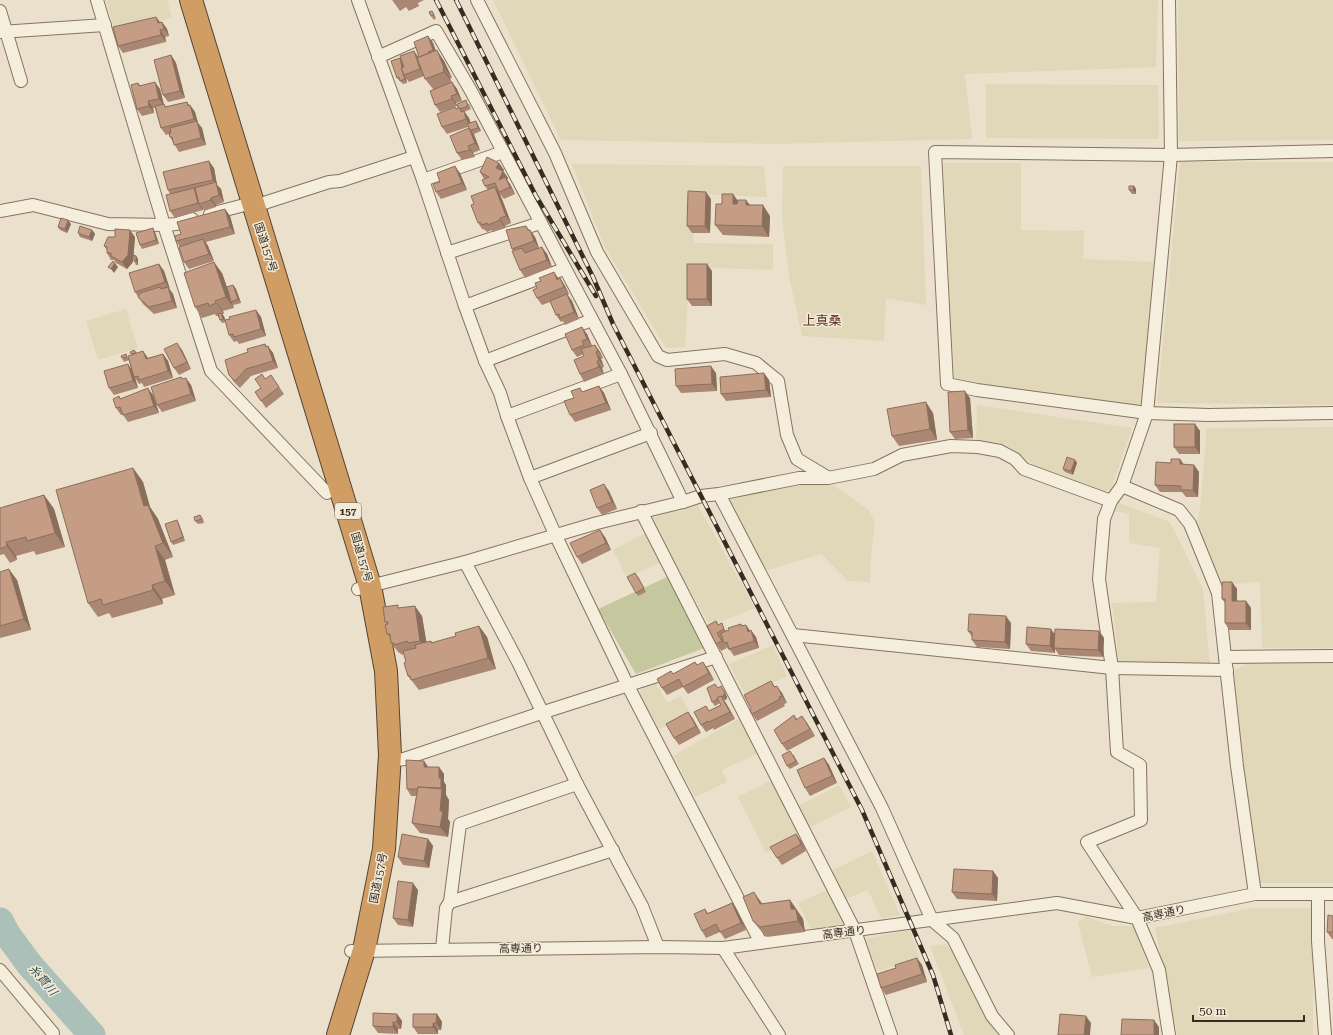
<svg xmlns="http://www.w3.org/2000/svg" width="1333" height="1035" font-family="'Roboto Serif','Noto Sans JP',serif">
<rect width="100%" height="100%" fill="#ebe0cb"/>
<g fill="#e0d8b9">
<path d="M106 0H167L172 18 115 33Z"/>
<path d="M493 0H1158L1156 67 965 74 972 139 774 144 561 140Z"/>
<path d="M1178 0H1333V140L1179 141Z"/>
<path d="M986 84 1158 85 1159 139 986 138Z"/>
<path d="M1180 162H1333V405L1157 403Z"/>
<path d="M943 163H1021V230L1084 231 1083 259 1155 262 1142 402 1138 406 954 380Z"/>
<path d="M572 164 764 166 767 197 695 194 693 243 773 244V270L690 267 685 347 666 348 604 245Z"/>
<path d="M783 166H921L926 305 886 298 884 341 802 336 789 276 782 217Z"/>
<path d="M126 309 138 348 98 360 86 321Z"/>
<path d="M977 405 1132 428 1111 489 1105 492 1037 467 1005 444 976 442Z"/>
<path d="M1333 427V648H1262L1260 582 1223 585 1197 526 1200 507 1207 428Z"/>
<path d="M805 482 830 483 869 510 875 523 871 556 870 582 848 581 821 554 764 571 729 498Z"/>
<path d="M1119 503 1170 522 1203 589 1210 665 1119 662 1112 603 1156 602 1160 548 1129 543V514L1114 511Z"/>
<path d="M697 504 755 608 710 626 649 518Z"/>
<path d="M646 533 661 562 627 578 613 550Z"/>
<path d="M773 645 787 676 746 696 729 664Z"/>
<path d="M1333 662V883H1259L1230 673 1248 663Z"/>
<path d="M656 683 667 703 681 696 691 715 659 729 639 694 642 687Z"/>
<path d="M742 717 761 752 722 770 727 782 695 797 673 756Z"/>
<path d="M774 779 802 835 766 853 738 797Z"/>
<path d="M839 785 851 807 807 829 796 807Z"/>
<path d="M872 851 900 915 881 918 868 890 843 900 829 872Z"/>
<path d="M827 890 843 922V925L812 930 798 903Z"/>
<path d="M1252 908H1313V1035H1177L1155 928Z"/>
<path d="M1086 916 1111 926H1133L1149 968 1092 977 1078 923Z"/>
<path d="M910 930 920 958 878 971 863 939Z"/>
<path d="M945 944 960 959 992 1025 1000 1035H964L930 946Z"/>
</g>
<path fill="#c5c89f" d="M667 577 707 647 636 674 598 609Z"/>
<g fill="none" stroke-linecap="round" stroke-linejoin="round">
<path stroke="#aac0b9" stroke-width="27" d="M0 921 7 934 29 964 92 1035"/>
<defs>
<g id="street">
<path d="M97 0 164 225 211 371 327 493"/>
<path d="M358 0 423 180 465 306 485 361 500 393 507 416 530 478 555 534 628 686 761 943"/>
<path d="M477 0 555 153 597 252 658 356 667 360 725 354 756 363 778 381 787 435 797 459 827 477"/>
<path d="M0 11 21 81"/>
<path d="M0 32 105 25"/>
<path d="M378 57 436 31 471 91 621 374 683 502"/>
<path d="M1333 151 1171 155 935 152 947 384 977 390 1147 413 1209 415 1333 413"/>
<path d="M423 180 503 152"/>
<path d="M0 211 33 205 108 224 164 225 176 224 192 219"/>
<path d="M210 214 252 203H264L329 182 340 181 414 157"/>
<path d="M447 253 540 223"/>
<path d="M465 306 564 269"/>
<path d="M485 361 592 320"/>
<path d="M507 416 621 374"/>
<path d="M530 478 651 433"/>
<path d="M1122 486 1179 510 1190 524 1218 593 1237 766 1255 894"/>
<path d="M719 494 882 808 932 920 953 938 992 1016 1008 1035"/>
<path d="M641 511 855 931 891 1035"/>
<path d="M465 562 518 662 577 784 642 906 658 947"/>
<path d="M358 589 465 562 597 523 683 502 701 496 719 494 799 478H828L874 469 902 455 951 446 978 447 1000 451 1015 459 1024 469 1111 501"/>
<path d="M793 635 1112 668 1227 670"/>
<path d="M1225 657 1333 656"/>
<path d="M390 761 404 759 541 713 716 657"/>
<path d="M1318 894V941L1325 1035"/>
<path d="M450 902 460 824 577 784"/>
<path d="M723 948 779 1035"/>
<path d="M442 949 446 908 450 902 613 850"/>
<path d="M351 951 658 947 723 948 1057 903 1137 918 1255 894H1333"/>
<path d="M0 970 53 1033"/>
<path d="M1169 1035 1159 970 1137 918 1087 842 1141 820 1140 765 1117 752 1112 668 1099 579 1104 519 1111 501 1122 486 1147 413 1171 155 1169 0"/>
</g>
<path id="highway" d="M191 0 370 586 386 671 390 755 384 849 364 950 338 1035"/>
</defs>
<use href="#street" stroke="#867360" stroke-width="14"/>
<use href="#highway" stroke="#544234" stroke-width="24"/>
<use href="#street" stroke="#f6eedd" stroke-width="12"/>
<use href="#highway" stroke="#d09e65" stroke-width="22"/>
<defs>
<g id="rail">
<path d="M436 0 536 196 596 296"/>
<path d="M456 0 593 277 613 324 862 810 933 975 951 1035"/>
</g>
</defs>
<use href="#rail" stroke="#382c22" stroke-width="4.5"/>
<use href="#rail" stroke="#f3ebd9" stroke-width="3" stroke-dasharray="9" stroke-linecap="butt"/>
</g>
<g fill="#a98772">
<path d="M392 0H424L418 3 419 6 409 11 406 7 400 11Z"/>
<path d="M432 11 436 18 434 20 431 16Z"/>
<path d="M156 17 160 22H162L167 29 169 36 165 37 166 42 123 53 118 46Z"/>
<path d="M428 36 433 43 436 51 444 61 452 78H450L451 83 452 82 457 89 462 101 456 103 457 106 440 112 435 105 433 89 425 79 424 76 409 82 406 78 407 83 403 84 397 78 400 58 402 62 404 67 419 57Z"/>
<path d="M171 55 176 63 185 98 168 102 163 95Z"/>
<path d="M138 83 141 86 160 89 164 104 166 107 187 102 189 105H190L195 112 198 123 202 128 206 145 179 152 170 137 169 134 166 135 161 128 155 108H153L154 113 142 116 137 109Z"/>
<path d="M469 104 471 109 464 112 469 118 471 123 476 121 481 131 474 134 480 150 473 153 475 157 462 160 457 153 469 128 468 127 447 134 442 127 455 107 457 109Z"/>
<path d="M499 163 504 170 503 171 508 178 507 180 510 184 515 194 504 199 498 191 500 194 511 223 505 226V228L493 232 492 230 487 232 484 229 483 230 478 223 474 204 488 190 485 186 484 179 480 172Z"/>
<path d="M214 168 217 185 221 189 224 202 216 205V207L204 211 203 208V210L175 218 170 211V194L168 190Z"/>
<path d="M460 173 467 190 441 199 436 192Z"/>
<path d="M1134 186 1136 189V194H1132L1129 190Z"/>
<path d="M711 199 710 233H692L687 226Z"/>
<path d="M738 200 750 205 770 216 769 237 723 235 715 225 722 204Z"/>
<path d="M225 209 230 216 235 234 206 242 208 246 214 261 189 269 184 262 180 247 176 241 181 234Z"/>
<path d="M71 224 67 233 60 230 58 227Z"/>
<path d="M526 226 529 230H530L535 237 539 248 547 254 552 267 525 278 520 270 514 251 512 249Z"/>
<path d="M92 230 95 234 92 241 80 237 78 233Z"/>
<path d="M155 232 159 244 142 249 140 245Z"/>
<path d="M135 237 133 262 127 269 116 263 114 260H111L107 253V250L104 246Z"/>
<path d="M136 256 138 259V265H136L134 261Z"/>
<path d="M159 264 164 271 170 290 173 294 177 308 154 314 143 304 135 292Z"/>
<path d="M712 271V306H692L687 299Z"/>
<path d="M222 273 227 287 233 285 236 289 241 303 234 305 232 303 234 308 223 311 224 314H222L226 322 222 323 220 320 218 316H216L215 314 202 318 195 307Z"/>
<path d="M560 278 565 286 569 294 567 295 572 301 579 319 565 325 563 321 561 322 556 315 550 302 542 305 537 298Z"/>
<path d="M256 310 261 317 266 336 239 344 237 341 234 342 229 335 230 319Z"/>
<path d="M587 334 592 346 595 345 600 352 603 358 601 359 604 367 602 368 604 374 584 382 580 374 584 356V354L577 357 572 350Z"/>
<path d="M265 344 273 353 278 368 251 376 240 388 234 382 229 375 248 352Z"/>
<path d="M134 350 137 353 148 358 163 354 168 361 173 378 144 387 142 383 139 384 135 378 138 388 114 395 109 388 132 370 129 360 124 362 122 358 126 354 128 358 132 355Z"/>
<path d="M182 350 191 369 179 375 174 368Z"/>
<path d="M716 373 717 391 681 393 676 386Z"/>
<path d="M764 373 769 380 771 397 726 401 721 394Z"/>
<path d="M271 375 284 394 266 408 255 392 261 388 266 379Z"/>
<path d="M181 377 182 379 191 385 196 401 162 412 157 405Z"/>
<path d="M599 386 604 393 611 410 575 422 570 415 574 398 583 392Z"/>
<path d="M153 395 159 413 128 422 123 415H121L116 408 119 396 121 399Z"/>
<path d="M970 398 973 438 955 439 950 432Z"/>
<path d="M933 413 937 440 899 446 892 436Z"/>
<path d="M1195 424 1200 431V454H1179L1174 447Z"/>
<path d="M1180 459 1183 464 1194 465 1199 472 1198 497H1186L1182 492H1160L1155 485 1171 463Z"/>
<path d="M1075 460 1077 463 1073 475 1065 472 1063 469Z"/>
<path d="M133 468 143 482 150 507 158 519 173 557 165 560 175 595 162 599 163 604 112 618 109 613 98 617 88 603Z"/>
<path d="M609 491 617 509 602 515 597 508Z"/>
<path d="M44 495 54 509 65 547 36 555 34 551 16 556 17 560 10 563 4 554 0 555V508Z"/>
<path d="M200 515 203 519 204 523 198 524 195 521Z"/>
<path d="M177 520 179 524 185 541 173 545 171 542Z"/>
<path d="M605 537 611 550 582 564 577 557Z"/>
<path d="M0 572 17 580 31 630 0 638Z"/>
<path d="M638 576 646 592 638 596 636 593Z"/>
<path d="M1232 582 1237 589V601H1246L1251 608V630H1229L1225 623V603L1222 599Z"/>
<path d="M400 608 422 616 426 642 431 641 432 643 456 636 479 626 487 637 496 669 419 690 408 676 406 662 404 654 402 655 400 653H399L391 643V640L387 634V624L385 622Z"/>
<path d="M716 621 719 625 727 631 741 624 742 626 750 631 756 637 759 648 734 656 730 650H729L725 645 727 648 721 651 716 644Z"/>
<path d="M1011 623 1010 649 977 647 972 640V637L968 631Z"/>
<path d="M1099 631 1104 638 1103 657 1059 655 1055 649V653L1031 651 1026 644 1054 633Z"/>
<path d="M695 662 697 665 708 669 714 680 688 694 683 687 667 695 662 688 673 674Z"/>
<path d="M771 681 775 687 782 693 787 703 784 704 785 706 757 721 752 714 751 709Z"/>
<path d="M718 688 724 690 727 697 726 700H724L735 719 714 730 713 728 706 732 701 725 706 706 709 711 721 705 720 703 715 706 712 702Z"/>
<path d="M688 712 693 719 701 733 679 745 674 738Z"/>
<path d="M794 715 797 719 807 723 815 736 787 751 782 744Z"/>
<path d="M793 754 799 764 790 769 787 766Z"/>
<path d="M824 758 829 765 837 783 810 796 805 788Z"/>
<path d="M424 761 428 767H439L444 774V782L446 785V795L449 800 448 819 450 822 448 837 420 833 412 823 416 796H411L407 789Z"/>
<path d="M796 834 801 841 806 851 782 865 777 858Z"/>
<path d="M428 839 433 846 429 868 403 865 398 857Z"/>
<path d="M993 871 998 878 997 901 957 899 952 892Z"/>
<path d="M418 890 413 927 398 925 393 918Z"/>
<path d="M790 900 803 919 805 932 767 937 761 931 753 921 761 902 762 904Z"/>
<path d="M732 903 737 910 746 930 725 939 720 932 706 938 702 931 705 909 708 913Z"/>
<path d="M1333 916V939H1332L1327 932Z"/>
<path d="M917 958 922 965 927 982 886 995 881 988 896 968Z"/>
<path d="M397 1014 402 1021 401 1029H398V1034L378 1033 373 1026Z"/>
<path d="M437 1014 442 1022 441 1030H438V1034H418L413 1027Z"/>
</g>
<g fill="#8a6e5c">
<path d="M156 17 161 24 158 23Z"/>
<path d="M162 22 167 29 169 36 164 29Z"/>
<path d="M160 30 165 37 166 42 161 35Z"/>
<path d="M428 36 433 43 438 57 433 50Z"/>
<path d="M437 50 444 61 452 78 444 68Z"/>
<path d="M414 51 419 58 425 76 420 69Z"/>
<path d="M171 55 176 63 185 98 180 91Z"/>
<path d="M400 58 402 62 405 74 404 75 406 78 407 83 405 79Z"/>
<path d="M443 68 450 78 452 83 444 72Z"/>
<path d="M155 82 160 89 164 106 159 99Z"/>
<path d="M452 82 457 89 462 101 457 94Z"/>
<path d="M451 96 456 103 457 106 452 99Z"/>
<path d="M148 101 153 108 154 113 149 106Z"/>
<path d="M187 102 191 108 190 105 195 112 198 123 202 128 206 145 201 138 198 124 194 119 188 106Z"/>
<path d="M460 108 465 115 464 111 469 118 471 126 461 112Z"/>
<path d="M476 121 481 131 478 128Z"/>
<path d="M469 128 474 135 480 150 475 143Z"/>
<path d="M468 146 473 153 475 157 470 150Z"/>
<path d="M209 161 214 168 217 185 221 189 224 202 219 195 216 185 213 180Z"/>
<path d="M499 163 504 170 501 175 496 168Z"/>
<path d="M455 166 460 173 467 190 462 183Z"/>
<path d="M503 171 508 178 507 180 510 184 515 194 510 187 499 180Z"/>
<path d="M1134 186 1136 189V194L1133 190Z"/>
<path d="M495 187 500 194 511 223 506 216Z"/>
<path d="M194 188 199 195V204L203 208V210L198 203Z"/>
<path d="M706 192 711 199 710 233 705 226Z"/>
<path d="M733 194 741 205 733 204Z"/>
<path d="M211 198 216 205V207L211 200Z"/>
<path d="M746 200 754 210 746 205Z"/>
<path d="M763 205 770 216 769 237 762 226Z"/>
<path d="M225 209 230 216 235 234 230 227Z"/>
<path d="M500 218 505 226V228L500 220Z"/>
<path d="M68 220 71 224 67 233 65 229Z"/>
<path d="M153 228 155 232 159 244 156 240Z"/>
<path d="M92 230 95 234 92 241 89 237Z"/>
<path d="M130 230 135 237 133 262 127 269 122 262Z"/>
<path d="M530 230 535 237 539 248 534 241Z"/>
<path d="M203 239 208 246 214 261 209 254Z"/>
<path d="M542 247 547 254 552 267 547 260Z"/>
<path d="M136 256 138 259V265L136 261Z"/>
<path d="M214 262 222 273 234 308 226 297Z"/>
<path d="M115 263 118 267 114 273 111 269Z"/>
<path d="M159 264 164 271 170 289 165 282Z"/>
<path d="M707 264 712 271V306L707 299Z"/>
<path d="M554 272 559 279 562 287 557 280Z"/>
<path d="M560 278 565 286 569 294 564 287Z"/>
<path d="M233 285 236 289 241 303 238 299Z"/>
<path d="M168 287 173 294 177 308 172 301Z"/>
<path d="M567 294 572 301 579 319 574 312Z"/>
<path d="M215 301 223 311 224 314 216 303Z"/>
<path d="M256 310 261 317 266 336 261 329Z"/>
<path d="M221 313 224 316 226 322 223 319Z"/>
<path d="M582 327 587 334 592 346 587 339Z"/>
<path d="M177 343 182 350 191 369 187 362Z"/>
<path d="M265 344 269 351 268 346 273 353 278 368 273 361Z"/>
<path d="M595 345 600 352 603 358 598 351Z"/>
<path d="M143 351 148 358 146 359Z"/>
<path d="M596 352 601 359 604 367 599 360Z"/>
<path d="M163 354 168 361 173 378 168 371Z"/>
<path d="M597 361 602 368 604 374 599 367Z"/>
<path d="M128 364 133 371 138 388 133 381Z"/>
<path d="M711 366 716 373 717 391 712 384Z"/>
<path d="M764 373 769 380 771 397 766 390Z"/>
<path d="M186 378 191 385 196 401 191 394Z"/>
<path d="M599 386 604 393 611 410 606 403Z"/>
<path d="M148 388 153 395 159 413 154 406Z"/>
<path d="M965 391 970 398 973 438 968 430Z"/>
<path d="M926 402 933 413 937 440 930 429Z"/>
<path d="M1195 424 1200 431V454L1195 447Z"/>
<path d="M1180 459 1185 466 1180 464Z"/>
<path d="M1075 460 1077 463 1073 475 1071 471Z"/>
<path d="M1194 465 1199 472 1198 497 1193 490Z"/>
<path d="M133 468 143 482 150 507 158 519 173 557 163 543 144 506Z"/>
<path d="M604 484 609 491 617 509 612 502Z"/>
<path d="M44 495 54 509 65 547 55 533Z"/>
<path d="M177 520 179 524 185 541 183 537Z"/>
<path d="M600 530 605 537 611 550 606 543Z"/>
<path d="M6 542 16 556 17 560 7 546Z"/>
<path d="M155 546 165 560 175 595 165 581Z"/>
<path d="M9 569 17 580 31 630 24 619Z"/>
<path d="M1232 582 1237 589V608L1232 601Z"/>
<path d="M152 585 162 599 163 604 153 590Z"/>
<path d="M1246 601 1251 608V630L1246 623Z"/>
<path d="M415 606 422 616 428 651 420 641Z"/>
<path d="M1006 616 1011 623 1010 649 1005 642Z"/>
<path d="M746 625 751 632H748Z"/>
<path d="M479 626 487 637 496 669 488 658Z"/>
<path d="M1051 629 1056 636 1054 648 1055 649V653L1050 646Z"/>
<path d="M751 630 756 637 759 648 754 641Z"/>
<path d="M1099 631 1104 638 1103 657 1098 650Z"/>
<path d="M703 662 708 669 714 680 709 673Z"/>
<path d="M721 686 727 697 726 700 723 696Z"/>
<path d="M777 686 782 693 787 703 782 696Z"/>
<path d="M721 696 726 703 735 719 730 712Z"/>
<path d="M688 712 693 719 701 733 696 726Z"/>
<path d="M802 716 807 723 815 736 810 729Z"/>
<path d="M824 758 829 765 837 783 832 776Z"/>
<path d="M424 761 429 768 424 767Z"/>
<path d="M439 767 444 774V782L446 785V795L449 800 448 819 450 822 448 837 440 827V811L442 790 441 788 439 778Z"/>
<path d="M796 834 801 841 806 851 801 844Z"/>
<path d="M428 839 433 846 429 868 424 861Z"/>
<path d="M993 871 998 878 997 901 992 894Z"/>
<path d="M413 883 418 890 413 927 408 920Z"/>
<path d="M754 892 761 902 768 915 760 904Z"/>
<path d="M790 900 803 919 805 932 798 921 791 909Z"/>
<path d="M732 903 737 910 746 930 741 923Z"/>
<path d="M917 958 922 965 927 982 922 974Z"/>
<path d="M397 1014 402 1021 401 1029 397 1022Z"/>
<path d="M437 1014 442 1022 441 1030 436 1023Z"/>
<path d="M1086 1016 1091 1023 1090 1035H1084Z"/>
<path d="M1154 1020 1159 1027V1035H1154Z"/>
<path d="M393 1022 398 1029V1034L393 1027Z"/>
<path d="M433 1023 438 1030V1034L433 1027Z"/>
</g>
<g fill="#c59d84" stroke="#8a6e5c">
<path d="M432 11 434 15 431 16 429 12Z"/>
<path d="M156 17 158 23 162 22 164 29 160 30 161 35 118 46 113 27Z"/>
<path d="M428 36 433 50 428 52 429 53 419 57 414 42Z"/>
<path d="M437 50 444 68H443L444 72 425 79 417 58Z"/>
<path d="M414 51 420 69 404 75 401 68 404 67 400 56Z"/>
<path d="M171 55 180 91 163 95 154 60Z"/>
<path d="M400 58 402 67 401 68 405 79 400 81 399 77 397 78 391 61Z"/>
<path d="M155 82 159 99 148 101 149 106 137 109 131 85 138 83 139 86Z"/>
<path d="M452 82 457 94 451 96 452 99 435 105 430 91Z"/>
<path d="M466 100 468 106 460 109V108H458L457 104Z"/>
<path d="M187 102 188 106 190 105 194 119 161 128 155 106 164 104 165 107Z"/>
<path d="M455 107 456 109 460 108 461 112 464 111 466 119 442 127 437 114Z"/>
<path d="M197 121 201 138 174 145 172 137H170L169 133H171L170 128Z"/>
<path d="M476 121 478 128 471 130 469 128 467 124Z"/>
<path d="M469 128 475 143 468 146 470 150 457 153 450 136Z"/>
<path d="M487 157 499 163 496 168 503 171 499 180 505 177 510 187 499 192 495 183 485 186 482 180 489 177 480 172Z"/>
<path d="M209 161 213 180 168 190 163 172Z"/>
<path d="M455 166 462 183 436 192 433 184 440 182 437 173Z"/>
<path d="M216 182 219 195 211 198V200L199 204 195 188Z"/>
<path d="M1129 186H1134L1133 190H1129Z"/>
<path d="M495 187 506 216 500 218V220L488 225 487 223 482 225 480 222 478 223 471 205 474 204 471 196Z"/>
<path d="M194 188 198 203 170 211 166 195Z"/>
<path d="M688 191 706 192 705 226H687Z"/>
<path d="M722 194H733V204H737L738 200H746V205H763L762 226 715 225 716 204H722Z"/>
<path d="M225 209 230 227 176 241 175 236 181 234 177 222Z"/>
<path d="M61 218 68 220 65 229 58 227Z"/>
<path d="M80 226 92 230 89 237 78 233Z"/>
<path d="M526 226 528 230H530L534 241 512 249 506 230Z"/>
<path d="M153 228 156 240 140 245 136 233Z"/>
<path d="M115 229 130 230 128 255 122 262 111 256V253H107V247L104 246 108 237H115Z"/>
<path d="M203 239 209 254 184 262 179 247Z"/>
<path d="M542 247 547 260 520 270 512 251 522 248 525 253Z"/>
<path d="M134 255 136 256V261H134Z"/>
<path d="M113 261 115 263 111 269 108 267Z"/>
<path d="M214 262 226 297 215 301 216 303 209 306 208 303 195 307 184 273Z"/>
<path d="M159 264 165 282 135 292 129 273Z"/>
<rect x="687" y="264" width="20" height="35"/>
<path d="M554 272 557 280 560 278 564 287 537 298 533 290 537 288 535 283 541 281 539 278Z"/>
<path d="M233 285 238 299 231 302 227 287Z"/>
<path d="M160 287 161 289 168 287 172 301 149 307 138 297 140 293Z"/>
<path d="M567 294 574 312 560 318 559 314 556 315 550 301Z"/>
<path d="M256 310 261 329 234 337 233 334 229 335 225 320 230 319 229 317Z"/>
<path d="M221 313 223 319 220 320 218 314Z"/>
<path d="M582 327 587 339 582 341 584 345 572 350 565 334Z"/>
<path d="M177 343 187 362 174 368 164 349Z"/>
<path d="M265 344 266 347 268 346 273 361 246 369 235 381 229 375 225 360 248 352 247 349Z"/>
<path d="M595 345 598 351 596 352 599 360 597 361 599 367 580 374 574 360 584 356 581 349Z"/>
<path d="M134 350 136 353 131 354 130 352Z"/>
<path d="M143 351 146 359 163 354 168 371 139 380 138 376 134 377 128 356Z"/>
<path d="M126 354 127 357 122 358 121 356Z"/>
<path d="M128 364 133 381 109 388 104 371Z"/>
<path d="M711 366 712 384 676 386 675 369Z"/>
<path d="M764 373 766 390 721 394 720 377Z"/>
<path d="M262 374 265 379 271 375 279 387 261 401 255 392 261 388 255 379Z"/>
<path d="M181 377 182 379 186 378 191 394 157 405 151 387Z"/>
<path d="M599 386 606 403 570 415 564 401 574 398 571 391 580 388 582 392Z"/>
<path d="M148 388 154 406 123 415 120 407 116 408 113 399 119 396 120 399Z"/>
<path d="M965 391 968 430 950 432 948 392Z"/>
<path d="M926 402 930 429 892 436 887 409Z"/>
<rect x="1174" y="424" width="21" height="23"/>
<path d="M1067 457 1075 460 1071 471 1063 469Z"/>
<path d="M1171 459H1180V464L1194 465 1193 490H1181V486L1155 485 1156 462 1171 463Z"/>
<path d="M133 468 144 506 148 505 163 543 155 546 165 581 152 585 153 590 103 605 101 599 88 603 56 490Z"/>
<path d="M604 484 612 502 597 508 590 490Z"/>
<path d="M44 495 55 533 27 541 26 537 6 542 7 546 0 549V508Z"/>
<path d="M200 515 202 519 195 521 194 517Z"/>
<path d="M177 520 183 537 171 542 165 524Z"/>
<path d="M600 530 606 543 577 557 570 543Z"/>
<path d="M9 569 24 619 0 626V572Z"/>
<path d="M635 573 644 588 636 593 627 577Z"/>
<path d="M1222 582H1232V601H1246V623H1225V599H1222Z"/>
<path d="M398 605V608L415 606 420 641 408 643 407 641 394 645V643H391L390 634H387L385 625 388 624V622H385L383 607Z"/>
<path d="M969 614 1006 616 1005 642 972 640V632L968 631Z"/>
<path d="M716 621 718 625 722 623 724 629 717 633 722 641 716 644 707 626Z"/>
<path d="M741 624V626L746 625 748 632 751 630 754 641 729 649 727 642 724 643 721 633 729 630 728 628Z"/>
<path d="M479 626 488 658 411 680 410 676H408L404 663 406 662 403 651 416 648 415 645 431 641V643L456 636 455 633Z"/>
<path d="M1027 627 1051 629 1050 646 1026 644Z"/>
<path d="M1055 629 1099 631 1098 650 1054 648Z"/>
<path d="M695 662 697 665 703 662 709 673 683 687 679 679 662 688 657 679 671 671 673 674Z"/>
<path d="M771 681 774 687 777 686 782 696 779 697 780 699 752 714 750 710 751 709 744 695Z"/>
<path d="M715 684 718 688 721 686 725 693 723 696 722 697 721 696 717 698 718 699 712 702 707 688Z"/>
<path d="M721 696 730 712 709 722 708 721 701 725 694 712 706 706 709 711 721 705 717 698Z"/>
<path d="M688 712 696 726 674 738 666 724Z"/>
<path d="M794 715 796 720 802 716 810 729 782 744 774 730Z"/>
<path d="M790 751 796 761 787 766 782 755Z"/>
<path d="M824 758 832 776 805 788 797 770Z"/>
<path d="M406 760 424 761V767H439V778H441V788L418 787 417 789H407Z"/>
<path d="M418 787 442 789 440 811H443L440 827 412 823Z"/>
<path d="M402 834 428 839 424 861 398 857Z"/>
<path d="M796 834 801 844 777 858 770 847Z"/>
<path d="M954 869 993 871 992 894 952 892Z"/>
<path d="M398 881 413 883 408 920 393 918Z"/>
<path d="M754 892 760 904 790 900 791 909H796L798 921 760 927 753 921 743 897Z"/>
<path d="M732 903 741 923 720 932 716 924 702 931 694 914 705 909 707 914Z"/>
<path d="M1328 915 1333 916V932H1327Z"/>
<path d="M917 958 922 974 881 988 877 974 896 968 895 965Z"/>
<path d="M373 1013 397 1014V1022H393V1027L373 1026Z"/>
<path d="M413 1014H437L436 1023H433V1027H413Z"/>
<path d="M1060 1014 1086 1016 1084 1035H1058Z"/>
<path d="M1122 1019 1154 1020V1035H1121Z"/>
</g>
<g text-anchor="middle" stroke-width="3" stroke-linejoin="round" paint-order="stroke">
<rect fill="#f3ebd9" stroke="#706559" stroke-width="1" x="335" y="503" width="26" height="16" rx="3"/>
<g font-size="10" font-weight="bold" fill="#382c22">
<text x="348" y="515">157</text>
</g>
<g font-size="11" fill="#382c22" stroke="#f3ebd9">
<text transform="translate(266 247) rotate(72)" y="4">国道157号</text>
<text transform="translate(362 557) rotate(74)" y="4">国道157号</text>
<text transform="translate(378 878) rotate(-79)" y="4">国道157号</text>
<text transform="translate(1164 913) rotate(-12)" y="4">高専通り</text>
<text transform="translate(844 932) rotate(-7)" y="4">高専通り</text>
<text transform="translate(521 948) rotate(-1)" y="4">高専通り</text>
</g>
<g font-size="12" font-style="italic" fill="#335653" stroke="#f3ebd9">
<text transform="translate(43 980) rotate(49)" y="4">糸貫川</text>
</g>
<g font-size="13" fill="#603026" stroke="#f3ebd9">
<text x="822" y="325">上真桑</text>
</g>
</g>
<path d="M1193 1015v6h111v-6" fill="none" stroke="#382c22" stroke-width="2"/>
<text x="1199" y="1015" font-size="12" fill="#382c22" stroke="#f3ebd9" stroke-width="3" paint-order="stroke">50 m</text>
</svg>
